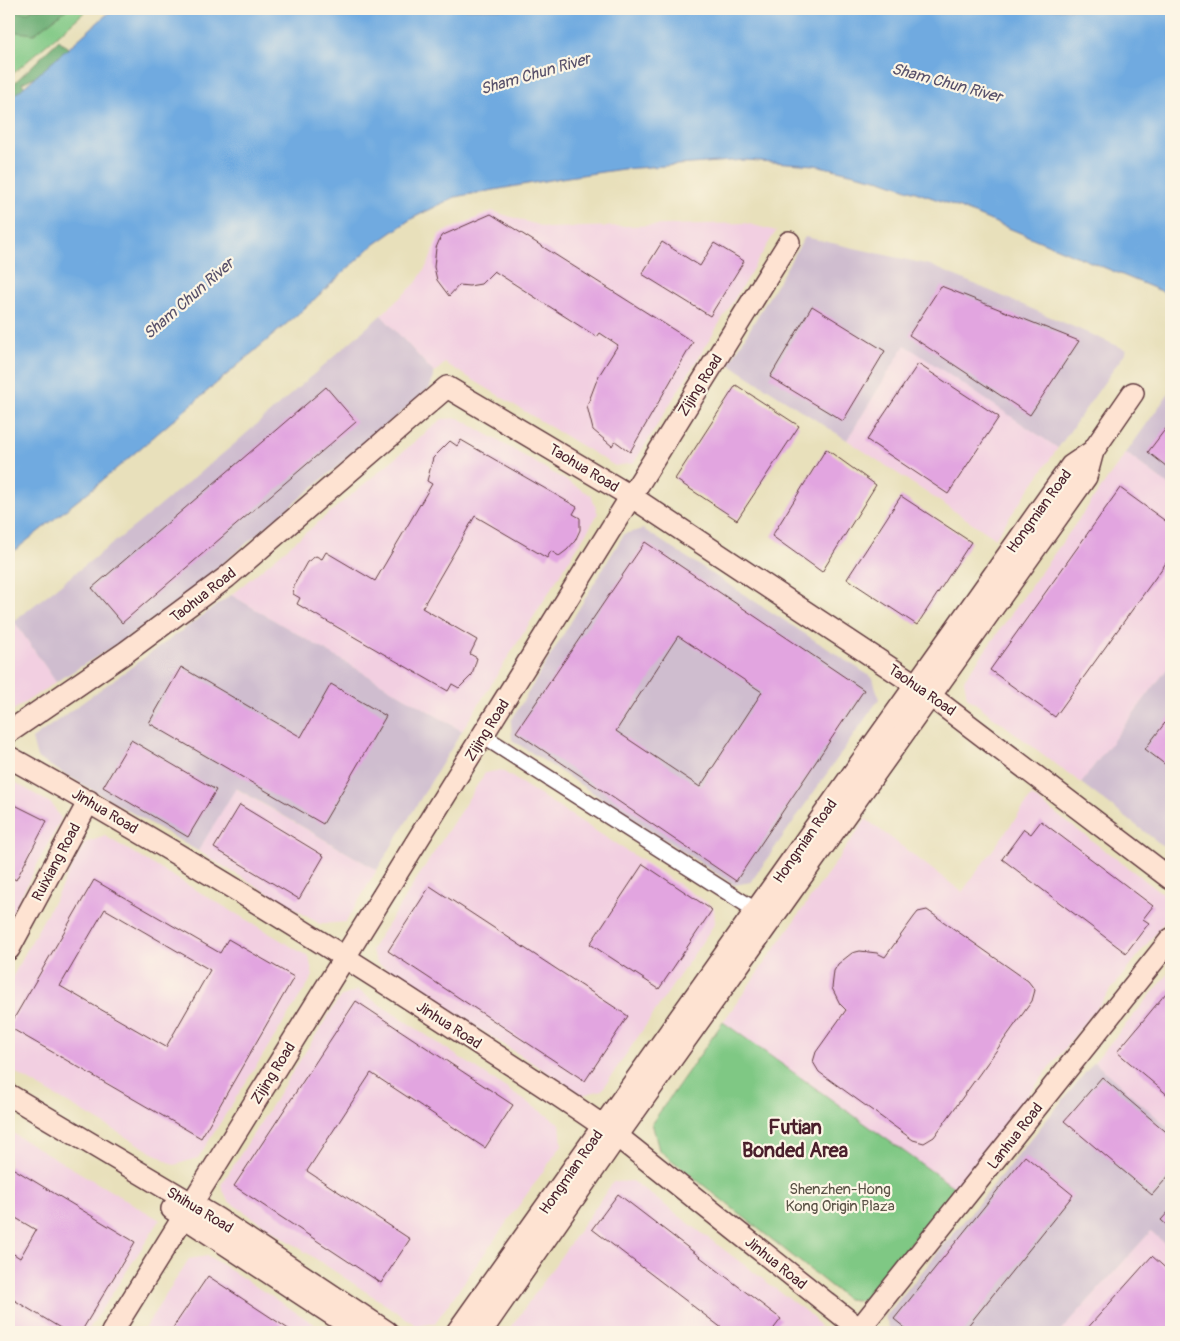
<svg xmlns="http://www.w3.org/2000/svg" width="1180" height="1341" font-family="Pangolin,sans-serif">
<rect width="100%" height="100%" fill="#fcf5e5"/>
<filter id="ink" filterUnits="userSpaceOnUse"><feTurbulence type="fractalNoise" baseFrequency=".02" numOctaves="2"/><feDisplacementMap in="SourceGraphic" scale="10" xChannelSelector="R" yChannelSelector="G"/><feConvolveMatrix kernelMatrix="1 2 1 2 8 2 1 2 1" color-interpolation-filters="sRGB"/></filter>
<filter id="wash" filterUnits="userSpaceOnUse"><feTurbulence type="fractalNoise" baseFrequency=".0096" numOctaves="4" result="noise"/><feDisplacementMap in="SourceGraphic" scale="20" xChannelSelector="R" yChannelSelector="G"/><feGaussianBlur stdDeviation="1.12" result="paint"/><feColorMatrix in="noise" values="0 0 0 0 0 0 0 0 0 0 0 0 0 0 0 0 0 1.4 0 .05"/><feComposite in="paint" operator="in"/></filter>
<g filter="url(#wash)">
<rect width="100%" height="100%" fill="#e8e0bb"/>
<g fill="#f2cfe1">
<path d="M492 211 547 228 745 223 776 231 634 463 615 466 445 363 434 373 381 315 416 283 429 262 439 234Z"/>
<path d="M905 344 1058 448 995 538 847 440Z"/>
<path d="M459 418 591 495 598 514 462 731 231 595 442 419Z"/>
<path d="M1126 453 1171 487V664L1081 783 967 697 964 680Z"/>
<path d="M14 621 56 682 9 713V624Z"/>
<path d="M501 770 714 907 715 923 602 1090 582 1095 377 963 371 950 485 773Z"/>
<path d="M9 779 52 804 61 819 9 919Z"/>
<path d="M235 788 377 870 346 922 320 924 198 851Z"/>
<path d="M1032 796 1166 896V920L955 1188 723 1022 866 819 962 892Z"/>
<path d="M105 836 309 957 313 976 198 1158 174 1165 9 1069V983L85 843Z"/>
<path d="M1171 971V1130L1094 1062Z"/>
<path d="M358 990 560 1124 562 1145 435 1323 418 1326 228 1201 221 1185 340 997Z"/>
<path d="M9 1131 160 1220 87 1332H18L9 1327Z"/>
<path d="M633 1181 813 1317 823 1332H508L613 1182Z"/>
<path d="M1151 1231 1171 1249V1332H1060Z"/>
<path d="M208 1256 327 1332H142L189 1259Z"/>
</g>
<g fill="#cfbdcf">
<path d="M805 237 930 265 1127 350 1058 448 905 345 847 440 729 364Z"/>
<path d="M381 315 434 373 430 388 176 603 117 644 56 682 14 621 135 526 232 446Z"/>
<path d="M1171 390V487L1126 453Z"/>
<path d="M643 529 873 678 879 699 751 882 734 885 512 740 511 721 624 534Z"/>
<path d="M231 595 462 731 377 870 236 788 198 851 37 758 32 739Z"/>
<path d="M1171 664V852L1081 783Z"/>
<path d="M1094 1062 1171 1130V1249L1151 1231 1060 1332H891L885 1317Z"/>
</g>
<g fill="#7fc884" stroke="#647458">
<path d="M9 9H88L9 77Z"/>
<path d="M723 1022 955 1188 865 1301 847 1299 659 1150 652 1123Z"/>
</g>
<g fill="#67ac72" stroke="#58664e">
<path d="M33 9H67L34 34 9 31V11L28 13Z"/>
<path d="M59 40 77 56 22 83 34 100 9 154V88Z"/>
</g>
<path fill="#6faae0" stroke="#5c6486" d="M113 9H1171V295L950 204 881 180 815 165 745 160 623 169 561 178 455 197 411 219 371 247 305 308 97 485 9 555V100Z"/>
<g id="blocks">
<g fill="#e2a5e0" fill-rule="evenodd">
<path d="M491 214 693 342 630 452 615 441 612 446 593 430 587 406 598 377 618 345 600 333 597 337 494 271 481 284 469 286 459 285 449 296 437 280 434 267 436 248 441 236Z"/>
<path d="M662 242 700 266 714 243 744 261 710 316 642 274Z"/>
<path d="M941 286 1079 341 1030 415 909 335Z"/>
<path d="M812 306 885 351 843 421 770 377Z"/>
<path d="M918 364 999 417 948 494 867 440Z"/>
<path d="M736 385 799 426 737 520 675 479Z"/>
<path d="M326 387 356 422 122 623 92 588Z"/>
<path d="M1167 427 1171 431V470L1148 452Z"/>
<path d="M461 440 577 507 573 514 580 518V530L575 541 567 550 559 556 551 551 547 558 475 516 422 608 477 640 470 654 477 658 472 675 459 688 452 684 448 691 297 604 300 598 293 594 294 585 307 562 316 556 322 559 326 552 375 581 432 484 427 481 433 458 450 441 457 446Z"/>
<path d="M826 449 876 485 822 572 772 536Z"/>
<path d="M1120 488 1171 525V556L1055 717 990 670Z"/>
<path d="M901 496 971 542 917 625 847 579Z"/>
<path d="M645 542 864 690 736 881 516 732ZM678 636 762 692 700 787 616 731Z"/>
<path d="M181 667 301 737 331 684 386 716 323 824 149 723Z"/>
<path d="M1171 715V769L1145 749Z"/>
<path d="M131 740 216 790 188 837 103 787Z"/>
<path d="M9 802 47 821 16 880 9 876Z"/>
<path d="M240 805 324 856 299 899 214 848Z"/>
<path d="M1041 821 1153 906 1143 919 1149 923 1126 953 1002 859 1024 829 1031 834Z"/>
<path d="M643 864 712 910 659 989 590 944Z"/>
<path d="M94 880 220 953 228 939 294 977 201 1138 9 1027ZM105 909 210 970 166 1047 60 986Z"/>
<path d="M430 886 628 1016 585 1081 388 951Z"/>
<path d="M927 910 1028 981 1035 990 1032 1001 934 1137 924 1143 913 1140 819 1072 813 1062 816 1052 846 1010 840 1004 832 988 834 971 838 964 852 953 860 951 877 953 885 957 914 917 918 912Z"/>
<path d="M1171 987V1096L1170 1097 1117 1052Z"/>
<path d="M356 1001 513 1105 485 1148 371 1073 307 1171 410 1239 381 1283 234 1186Z"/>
<path d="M1102 1077 1171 1136V1173L1152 1195 1064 1121Z"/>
<path d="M1025 1156 1073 1195 963 1332H910L894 1319Z"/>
<path d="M9 1166 135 1242 81 1332H67L9 1297V1251L20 1258 36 1230 9 1214Z"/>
<path d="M618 1194 781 1319 771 1332H727L592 1229Z"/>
<path d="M1171 1209V1229L1161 1220Z"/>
<path d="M1152 1256 1171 1273V1332H1084Z"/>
<path d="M208 1276 293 1332H170Z"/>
</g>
</g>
</g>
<g filter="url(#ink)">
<use href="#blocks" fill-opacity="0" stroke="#623c41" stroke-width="1"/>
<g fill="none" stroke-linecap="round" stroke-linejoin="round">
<defs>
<path id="street" d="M483 736 763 915"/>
<g id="secondary">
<path d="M9 732 126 652 227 577 447 387 632 497 916 685 1171 879"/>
<path d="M9 757C158 840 304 930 447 1023 504 1061 562 1096 617 1136L863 1332"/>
<path d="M9 949 89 801"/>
<path d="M9 1095 216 1218 387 1332"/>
<path d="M172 1209 359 1332"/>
<path d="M112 1332 789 242"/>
<path d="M457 1332 1071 466 1093 451 1133 393"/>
<path d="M481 1332 617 1136 1086 477 1093 451"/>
<path d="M857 1332 1171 939"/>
</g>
</defs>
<use href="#street" stroke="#623c41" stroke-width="18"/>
<use href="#secondary" stroke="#623c41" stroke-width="24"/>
<use href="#street" stroke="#fff" stroke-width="15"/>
<use href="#secondary" stroke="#fee3d2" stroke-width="21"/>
</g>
</g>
<g text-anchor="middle" stroke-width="4.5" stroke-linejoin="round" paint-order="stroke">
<g font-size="15" fill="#4a1f2b" stroke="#fcf5e5">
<text transform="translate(700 385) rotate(-58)" y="5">Zijing Road</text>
<text transform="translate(584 468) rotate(31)" y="5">Taohua Road</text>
<text transform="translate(1039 511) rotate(-54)" y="5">Hongmian Road</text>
<text transform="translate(203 595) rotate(-38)" y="5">Taohua Road</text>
<text transform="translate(922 690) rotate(35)" y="5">Taohua Road</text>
<text transform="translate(487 730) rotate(-58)" y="5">Zijing Road</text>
<text transform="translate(105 811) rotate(31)" y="5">Jinhua Road</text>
<text transform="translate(805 841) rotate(-55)" y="5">Hongmian Road</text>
<text transform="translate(56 862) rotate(-62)" y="5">Ruixiang Road</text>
<text transform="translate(449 1025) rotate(33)" y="5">Jinhua Road</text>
<text transform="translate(273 1073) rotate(-58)" y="5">Zijing Road</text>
<text transform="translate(1015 1136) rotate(-52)" y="5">Lanhua Road</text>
<text transform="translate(571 1172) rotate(-55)" y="5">Hongmian Road</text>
<text transform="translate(200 1210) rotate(31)" y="5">Shihua Road</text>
<text transform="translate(776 1263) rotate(39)" y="5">Jinhua Road</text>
</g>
<g font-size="15" fill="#5a5246" stroke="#fcf5e5">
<text x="840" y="1194">Shenzhen-Hong<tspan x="840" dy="17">Kong Origin Plaza</tspan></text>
</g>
<g font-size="16" font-style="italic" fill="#57506a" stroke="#fcf5e5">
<text transform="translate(535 73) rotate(-16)" y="6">Sham Chun River</text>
<text transform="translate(947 82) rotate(15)" y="6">Sham Chun River</text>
<text transform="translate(188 298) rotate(-41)" y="6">Sham Chun River</text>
</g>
<g font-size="20" font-weight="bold" fill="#4a1f2b" stroke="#fcf5e5">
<text x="795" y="1134">Futian<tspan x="795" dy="23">Bonded Area</tspan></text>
</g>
</g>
<rect width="1180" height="1341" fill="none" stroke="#fcf5e5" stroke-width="30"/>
</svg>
